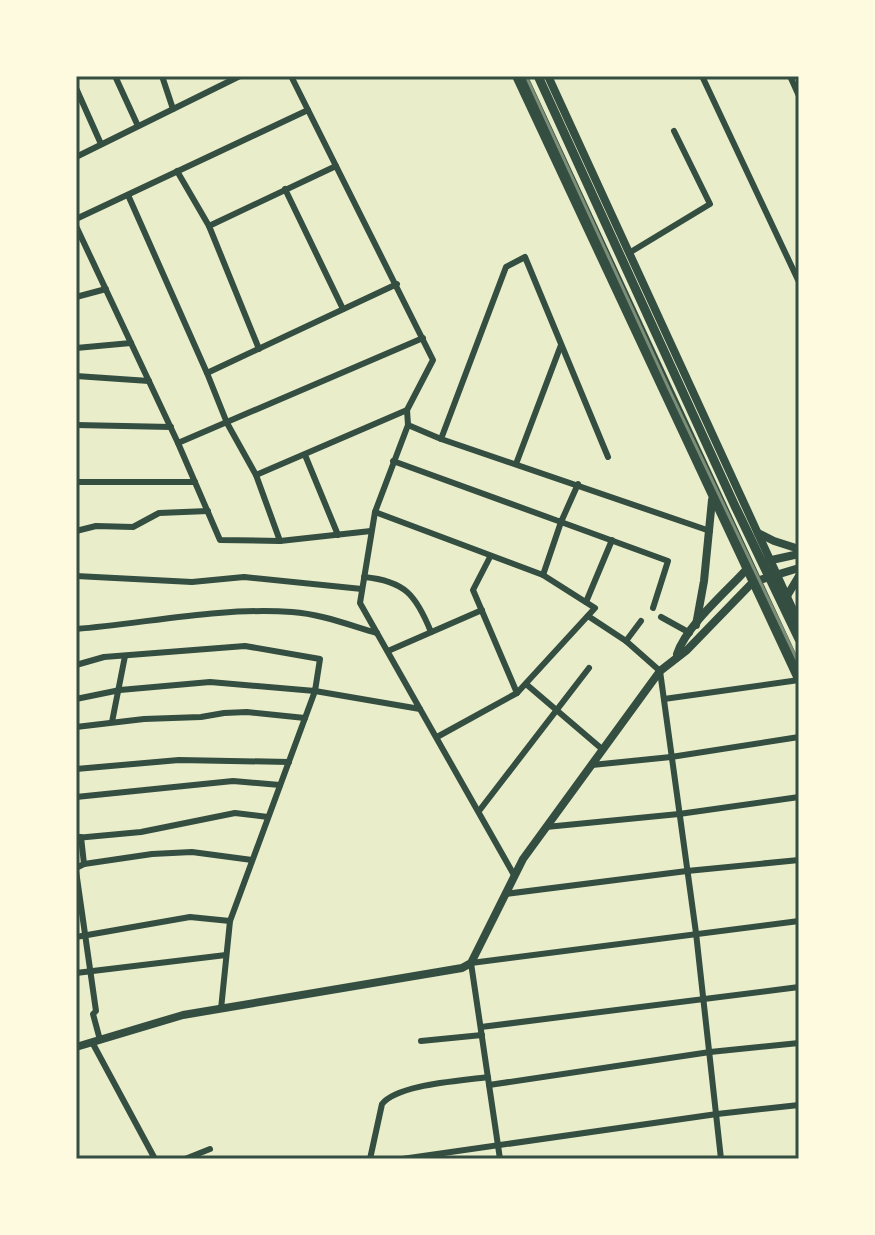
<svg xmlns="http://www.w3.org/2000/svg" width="875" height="1235" font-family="Manrope,sans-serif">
<rect width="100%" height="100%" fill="#e9edc9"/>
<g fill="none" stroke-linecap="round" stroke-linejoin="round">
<g stroke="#344e41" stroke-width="6">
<path d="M115 76 138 126"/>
<path d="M162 76 173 109"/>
<path d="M291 76 433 360 407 410 408 425"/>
<path d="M702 76 799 282"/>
<path d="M790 76 799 96"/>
<path d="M76 88 101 144"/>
<path d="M76 157 240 76"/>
<path d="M177 171 209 226"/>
<path d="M285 189 343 309"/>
<path d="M128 195 207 373 227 423 256 475 407 410"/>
<path d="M76 219 308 110"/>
<path d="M76 226 178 443 423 338"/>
<path d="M629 253 710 204 674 131"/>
<path d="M76 297 106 289"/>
<path d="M76 348 131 343"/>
<path d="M259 349 209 226 336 166"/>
<path d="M207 373 397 284"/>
<path d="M76 376 149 381"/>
<path d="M76 425 171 427"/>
<path d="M441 439 506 267 525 257 608 457"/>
<path d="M178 443 220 540 280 541"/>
<path d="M305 455 338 535"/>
<path d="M393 461 561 522 578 484"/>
<path d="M516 464 561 345"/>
<path d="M256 475 280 541 371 531"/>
<path d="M76 482H195"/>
<path d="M375 512 543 575 561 522 668 561 653 608"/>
<path d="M76 531 96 526 133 527 159 513 208 511"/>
<path d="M490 557 473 590 517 693 595 608 543 575"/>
<path d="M76 576 192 582 244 577 362 589"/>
<path d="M364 577C405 581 416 595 431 632"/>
<path d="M586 602 612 540"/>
<path d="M588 616 626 641 660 671 696 933 721 1159"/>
<path d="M661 617 690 633"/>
<path d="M76 629C148 623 219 607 292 612 321 614 349 625 377 633"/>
<path d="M626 641 641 621"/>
<path d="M388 651 482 610"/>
<path d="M76 665 104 657 245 646 320 659 315 691 210 682 120 690 76 699"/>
<path d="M526 684 602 749"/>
<path d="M664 699 799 680"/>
<path d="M112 722 125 656"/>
<path d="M76 727 144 719 201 717 224 713 247 712 305 718"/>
<path d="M437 737 517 693"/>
<path d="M592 765 671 757 799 737"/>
<path d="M76 769 179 760 289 762"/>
<path d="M76 797 233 781 280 785"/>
<path d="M479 811 589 668"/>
<path d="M546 827 679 814 799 797"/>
<path d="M76 838 141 832 235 813 268 817"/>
<path d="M84 864 152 854 192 852 252 860"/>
<path d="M76 868 84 864 81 837H78"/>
<path d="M76 871 96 1011 93 1014 100 1040"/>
<path d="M514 875 360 603 375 512 408 425 441 439 710 531"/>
<path d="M505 894 687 871 799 860"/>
<path d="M76 937 190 917 230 921"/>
<path d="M76 973 226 955"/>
<path d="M221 1009 230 921 315 691 420 709"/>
<path d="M481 1027 799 987"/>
<path d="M421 1041 482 1035"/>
<path d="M92 1042 155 1159"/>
<path d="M489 1085 710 1052 799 1043"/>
<path d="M185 1159 210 1149"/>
<path d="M370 1159 382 1104C398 1084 462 1081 488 1077"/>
<path d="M402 1159 717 1114 799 1105"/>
<path d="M500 1159 471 963 799 921"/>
</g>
<g stroke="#344e41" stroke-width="8">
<path d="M516 76 799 681"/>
<path d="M548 76 799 623"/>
<path d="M758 533 774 541 799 549"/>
<path d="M767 561 799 554"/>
<path d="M787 596 799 576"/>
<path d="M696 625 704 581 712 500"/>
<path d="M677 654C687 625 725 593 746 570L750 568"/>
<path d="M76 1047 183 1015 462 968 471 963 523 859 660 671 687 650 753 582 799 568"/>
</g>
<g stroke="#344e41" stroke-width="9">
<path d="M523 76 799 671"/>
<path d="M538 76 734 504 799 639"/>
</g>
<path stroke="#7c8e77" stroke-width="3" d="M526 76 669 389 799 664"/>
</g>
<rect width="875" height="1235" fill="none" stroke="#fefae0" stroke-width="156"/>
<rect x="78" y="78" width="719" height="1079" fill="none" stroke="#344e41" stroke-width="3"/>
</svg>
